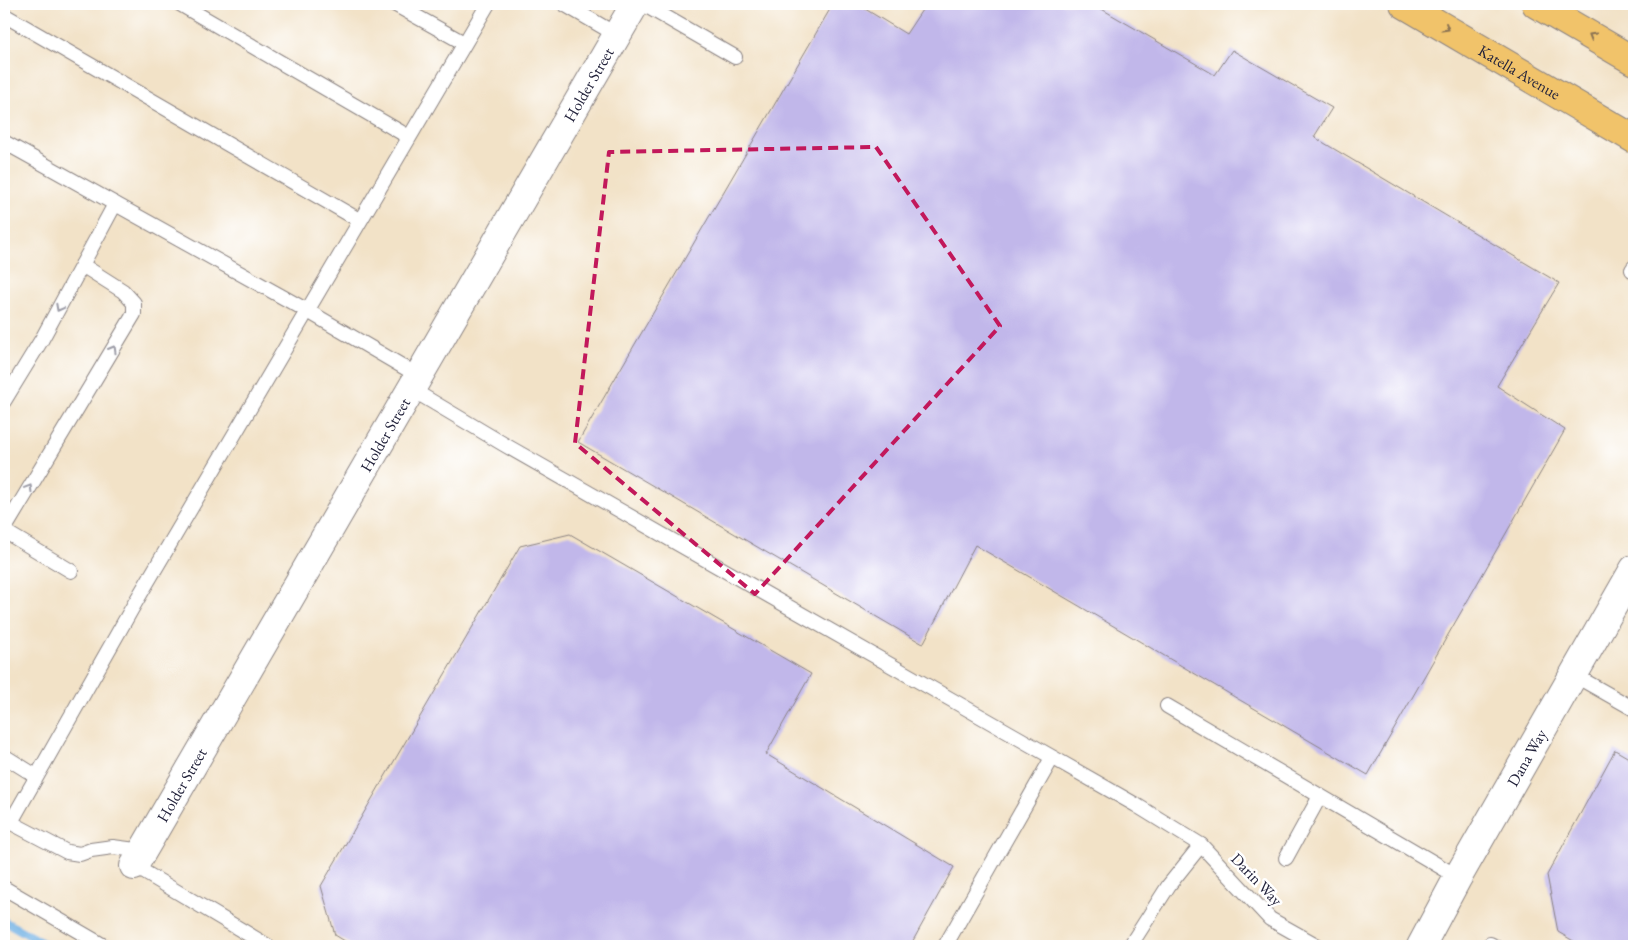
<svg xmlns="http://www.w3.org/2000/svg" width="1638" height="950" font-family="'EB Garamond',serif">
<rect width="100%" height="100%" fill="#fff"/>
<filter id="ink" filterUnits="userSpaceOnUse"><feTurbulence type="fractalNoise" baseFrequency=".02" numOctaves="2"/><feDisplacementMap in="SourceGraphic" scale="10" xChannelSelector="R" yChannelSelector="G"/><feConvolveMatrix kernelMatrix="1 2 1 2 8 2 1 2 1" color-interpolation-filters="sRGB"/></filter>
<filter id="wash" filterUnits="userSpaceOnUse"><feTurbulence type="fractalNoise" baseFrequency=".0096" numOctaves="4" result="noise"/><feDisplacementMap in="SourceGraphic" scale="20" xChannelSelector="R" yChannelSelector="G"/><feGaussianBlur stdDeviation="1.12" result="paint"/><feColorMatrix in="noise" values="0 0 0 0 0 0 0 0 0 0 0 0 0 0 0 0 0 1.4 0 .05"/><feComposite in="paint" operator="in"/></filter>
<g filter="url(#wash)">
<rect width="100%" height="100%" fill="#f2e2c7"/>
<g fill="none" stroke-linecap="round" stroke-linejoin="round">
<path stroke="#70b0e3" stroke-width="8" d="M4 921 48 946"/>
</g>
<g id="blocks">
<g fill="#c1b7ea">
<path d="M833 4H857L906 34 926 4H1093L1215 75 1232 50 1332 108 1314 137 1559 283 1497 386 1565 430 1368 775 975 545 923 644 578 442Z"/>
<path d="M570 534 811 674 766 754 954 867 910 946H353L335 935 321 886 520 546Z"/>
<path d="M1615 750 1634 761V946H1582L1558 932 1547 875Z"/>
</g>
</g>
</g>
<g filter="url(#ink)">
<use href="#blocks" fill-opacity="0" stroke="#8a8281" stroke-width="1"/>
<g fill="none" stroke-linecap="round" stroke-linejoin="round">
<defs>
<g id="service">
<path d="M180 4 409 137"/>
<path d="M394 4 464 43"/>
<path d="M564 4 617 35"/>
<path d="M643 4 735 57"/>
<path d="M4 15 359 220"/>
<path d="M4 142 306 310 419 376"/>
<path d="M1632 270 1634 267"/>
<path d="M411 389 505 445 1136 805 1201 845 1270 919 1318 946"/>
<path d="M4 401 42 339 115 204"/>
<path d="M4 530 134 314V303L123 291 82 265"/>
<path d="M4 531 71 571"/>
<path d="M1574 675 1634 709"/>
<path d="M1167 706 1458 877"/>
<path d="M4 756 36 776"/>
<path d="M4 819 67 852 80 854 91 850 113 847 143 851"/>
<path d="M11 822 135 603 488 4"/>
<path d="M1286 858 1320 796"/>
<path d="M134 866 268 946"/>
<path d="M4 888 104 946"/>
<path d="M1490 944 1494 946"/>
<path d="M945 946 1052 758"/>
<path d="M1130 946 1169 885 1201 845"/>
</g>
<g id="minor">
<path id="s1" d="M1421 946 1458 877 1634 569"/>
</g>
<g id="tertiary">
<path id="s2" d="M134 866 635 4"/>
</g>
<g id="primary">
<path id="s3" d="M1404 4 1634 139"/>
<path d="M1536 4 1634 61"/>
</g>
</defs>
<use href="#service" stroke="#8a8281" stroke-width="16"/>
<use href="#minor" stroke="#8a8281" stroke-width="30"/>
<use href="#tertiary" stroke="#8a8281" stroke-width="30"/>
<use href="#primary" stroke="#8a8281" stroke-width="30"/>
<path stroke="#8a8281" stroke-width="3" stroke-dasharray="1 4" stroke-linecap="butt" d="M4 946H5"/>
<use href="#service" stroke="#fff" stroke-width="14"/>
<use href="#minor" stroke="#fff" stroke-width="28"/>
<use href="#tertiary" stroke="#fff" stroke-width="28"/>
<use href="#primary" stroke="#f1c36a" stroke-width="28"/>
</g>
<defs><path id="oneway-chevron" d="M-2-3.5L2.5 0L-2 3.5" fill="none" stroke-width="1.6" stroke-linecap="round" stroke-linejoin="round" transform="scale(1.25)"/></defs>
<g stroke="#8a7252">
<use href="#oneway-chevron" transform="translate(1446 28) rotate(30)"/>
<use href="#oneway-chevron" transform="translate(1592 36) rotate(-150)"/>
</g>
<g stroke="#9c9ca7">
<use href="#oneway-chevron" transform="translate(59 308) rotate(118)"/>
<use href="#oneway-chevron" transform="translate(113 349) rotate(-60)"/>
<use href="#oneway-chevron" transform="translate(29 488) rotate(-59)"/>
</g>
</g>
<path fill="none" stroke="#c2185b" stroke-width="4" stroke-dasharray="10 6" stroke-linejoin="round" d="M876 147 1000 326 755 594 575 443 609 152Z"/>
<g text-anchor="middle" stroke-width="5" stroke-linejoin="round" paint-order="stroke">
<g font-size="16" fill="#22223b" stroke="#fff">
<text dy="6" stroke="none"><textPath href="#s3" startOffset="134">Katella Avenue</textPath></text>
<text dy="6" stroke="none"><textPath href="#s2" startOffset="904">Holder Street</textPath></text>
<text dy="6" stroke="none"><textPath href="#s2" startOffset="499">Holder Street</textPath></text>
<text dy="6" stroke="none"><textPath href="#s1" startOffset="216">Dana Way</textPath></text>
<text dy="6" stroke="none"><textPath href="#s2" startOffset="94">Holder Street</textPath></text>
<text transform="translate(1257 879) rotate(46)" y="6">Darin Way</text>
</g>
</g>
<rect width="1638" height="950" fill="none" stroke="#fff" stroke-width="20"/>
</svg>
